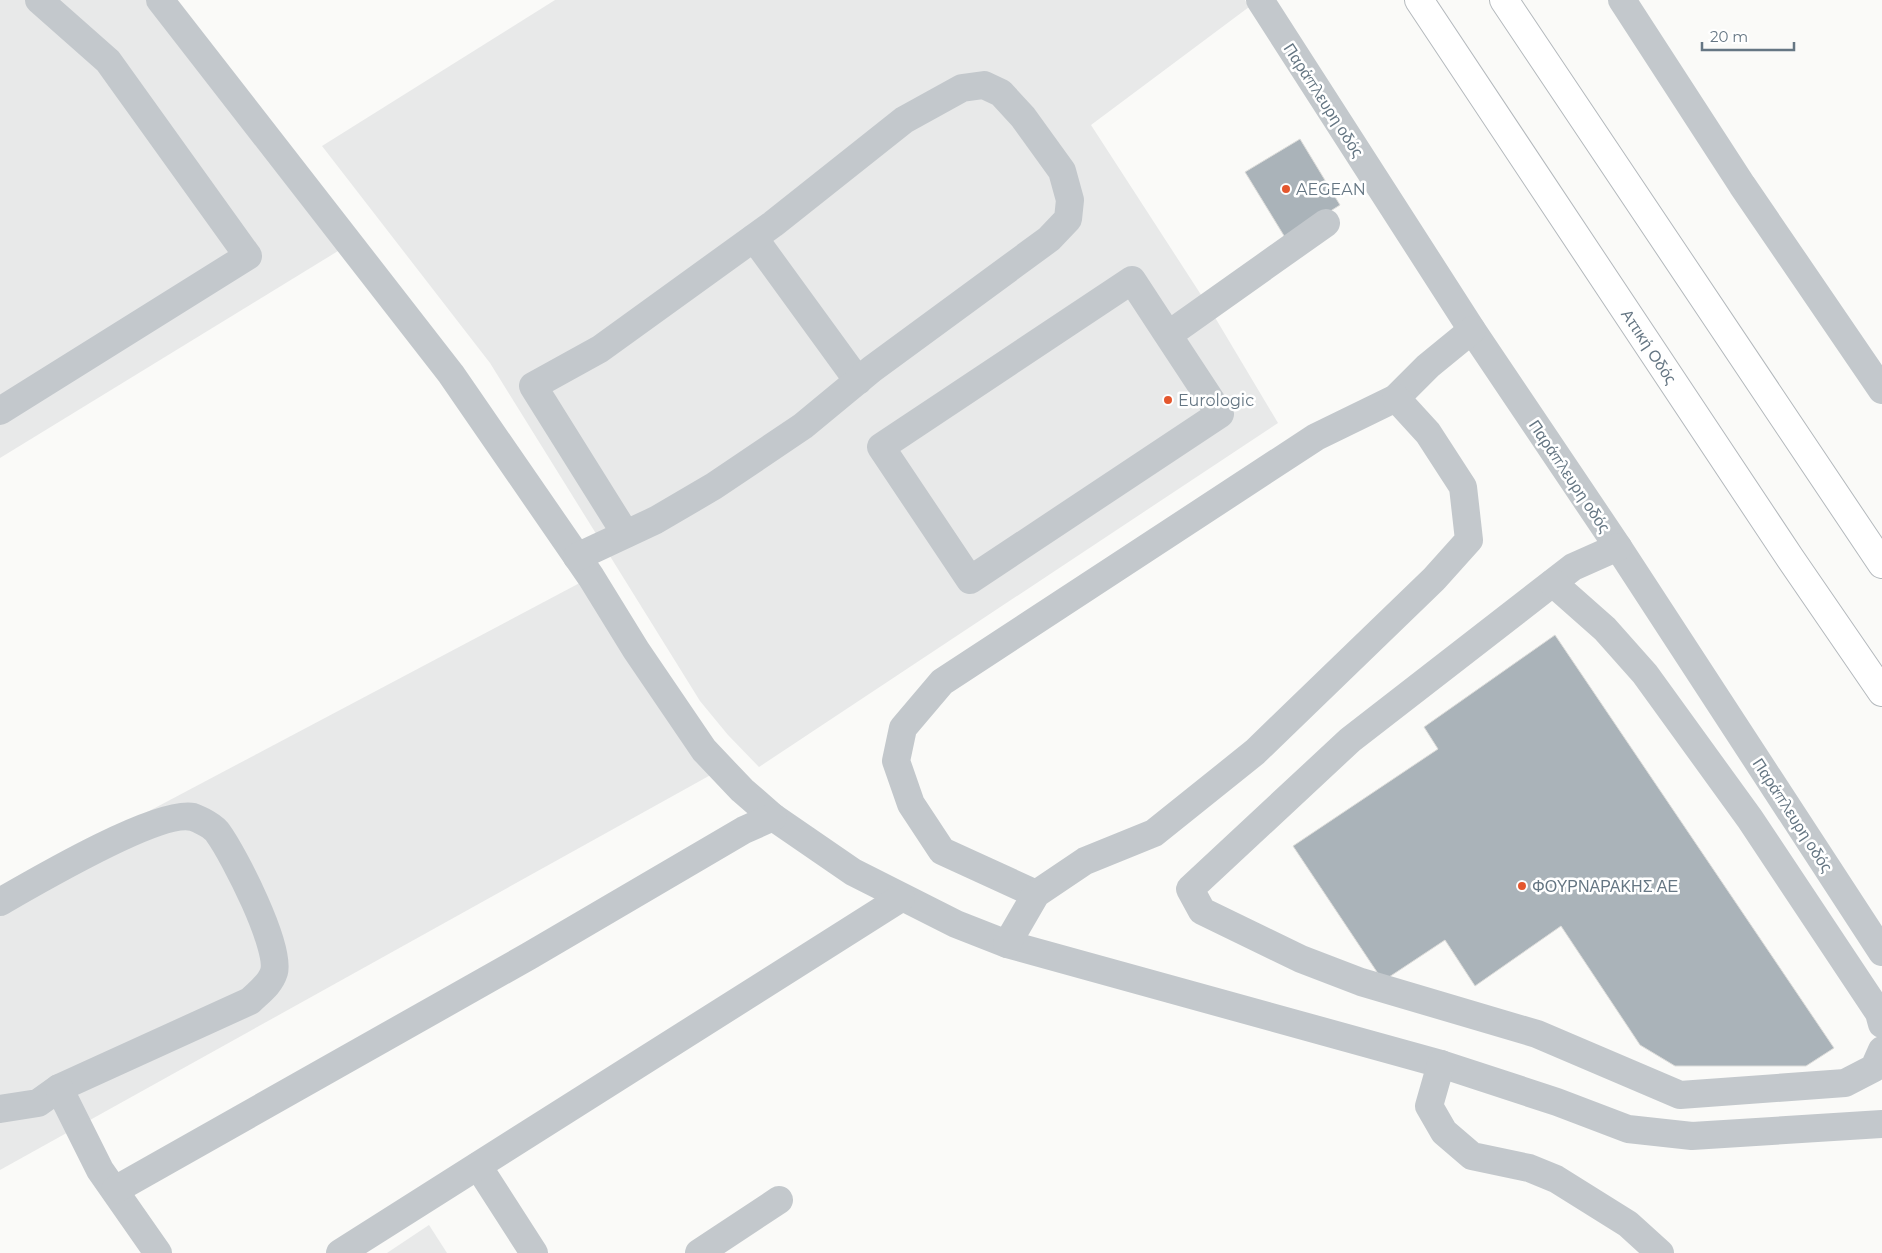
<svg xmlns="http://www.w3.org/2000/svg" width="1882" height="1253" font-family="Montserrat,sans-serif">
<rect width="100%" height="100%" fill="#fafaf8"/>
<g fill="#e8e9e9">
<path d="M0 0H172L356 240 0 458Z"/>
<path d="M555 0H1245L1249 7 1091 125 1207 304 1278 423 759 767 728 735 700 701 490 363 322 146Z"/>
<path d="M591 577 716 772 0 1170V890Z"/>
<path d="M429 1225 447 1253H387Z"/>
</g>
<g fill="#aab3b9" stroke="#dcdcda">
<path d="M1300 139 1340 205 1286 239 1245 172Z"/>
<path d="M1555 635 1834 1048 1806 1066H1675L1640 1045 1561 926 1475 986 1445 940 1383 981 1293 846 1438 749 1424 727Z"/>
</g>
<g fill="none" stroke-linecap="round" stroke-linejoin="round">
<defs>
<g id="highway">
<path id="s1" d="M1419 0 1790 558 1882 692"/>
<path d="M1504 0 1882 564"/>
</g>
</defs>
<use href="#highway" stroke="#b4b9bd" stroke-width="30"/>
<g stroke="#c3c8cc" stroke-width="28">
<path d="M160 0 451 374 591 577 636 650 704 750 742 790 773 817 853 872 956 924 1007 944 1441 1064 1557 1102 1628 1129 1692 1136 1882 1124"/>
<path d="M1260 0 1472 330 1618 547 1882 952"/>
<path d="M1622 0 1742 185 1882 390"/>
<path d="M754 238 858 381"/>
<path d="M1168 335 1220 414 970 580 881 447 1132 280 1168 335 1326 223"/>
<path d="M0 411 248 256 108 61 39 0"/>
<path d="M1618 547 1573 567 1350 740 1190 889 1202 911 1301 959 1361 982 1537 1034 1680 1095 1845 1083 1874 1068 1882 1050"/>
<path d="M577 557 656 520 714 486 803 426 872 369 1049 239 1068 219 1070 200 1062 171 1023 117 1001 93 984 85 962 88 904 120 773 224 600 349 533 386 625 533"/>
<path d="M1553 583 1605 629 1645 674 1750 819 1879 1013 1882 1024"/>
<path d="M1036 894 942 851 911 804 896 761 903 728 942 682 1316 437 1396 398 1428 366 1472 330"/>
<path d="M0 902C33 883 159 809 193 817 199 819 215 827 218 833 234 855 281 947 274 972 270 985 259 992 250 1001L59 1088 38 1103 0 1109"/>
<path d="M1007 944 1036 894 1085 861 1154 833 1255 752 1434 579 1469 540 1463 487 1428 433 1396 398"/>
<path d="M1441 1064 1429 1106 1444 1132 1472 1156 1529 1168 1556 1179 1628 1224 1660 1253"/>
<path d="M59 1088 100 1170 158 1253"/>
<path d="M478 1166 534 1253"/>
<path d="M115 1190 529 956 744 830 773 817"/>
<path d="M340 1253 901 898"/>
<path d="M699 1253 779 1200"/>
</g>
<use href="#highway" stroke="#fff" stroke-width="28"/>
</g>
<g fill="#e4572e" stroke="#fff" stroke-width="2">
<circle cx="1286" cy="189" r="5"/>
<circle cx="1168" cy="400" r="5"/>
<circle cx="1522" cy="886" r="5"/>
</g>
<g text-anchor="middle" stroke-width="5" stroke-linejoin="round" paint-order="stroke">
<g font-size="16" fill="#657683" stroke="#fff">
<text transform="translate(1324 100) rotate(57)" y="6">Παράπλευρη οδός</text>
<text dy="6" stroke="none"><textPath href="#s1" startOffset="416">Αττική Οδός</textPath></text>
<text transform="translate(1570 476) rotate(56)" y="6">Παράπλευρη οδός</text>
<text transform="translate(1793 815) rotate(57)" y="6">Παράπλευρη οδός</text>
</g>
<g font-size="16" fill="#657683" stroke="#fff" text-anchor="start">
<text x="1296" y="195">AEGEAN</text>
<text x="1178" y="406">Eurologic</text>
<text x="1532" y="892">ΦΟΥΡΝΑΡΑΚΗΣ ΑΕ</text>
</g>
</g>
<path d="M1702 42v8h92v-8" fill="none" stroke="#657683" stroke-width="2.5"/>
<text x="1710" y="42" font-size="15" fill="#657683" stroke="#ffffff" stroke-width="4" paint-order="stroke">20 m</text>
</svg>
